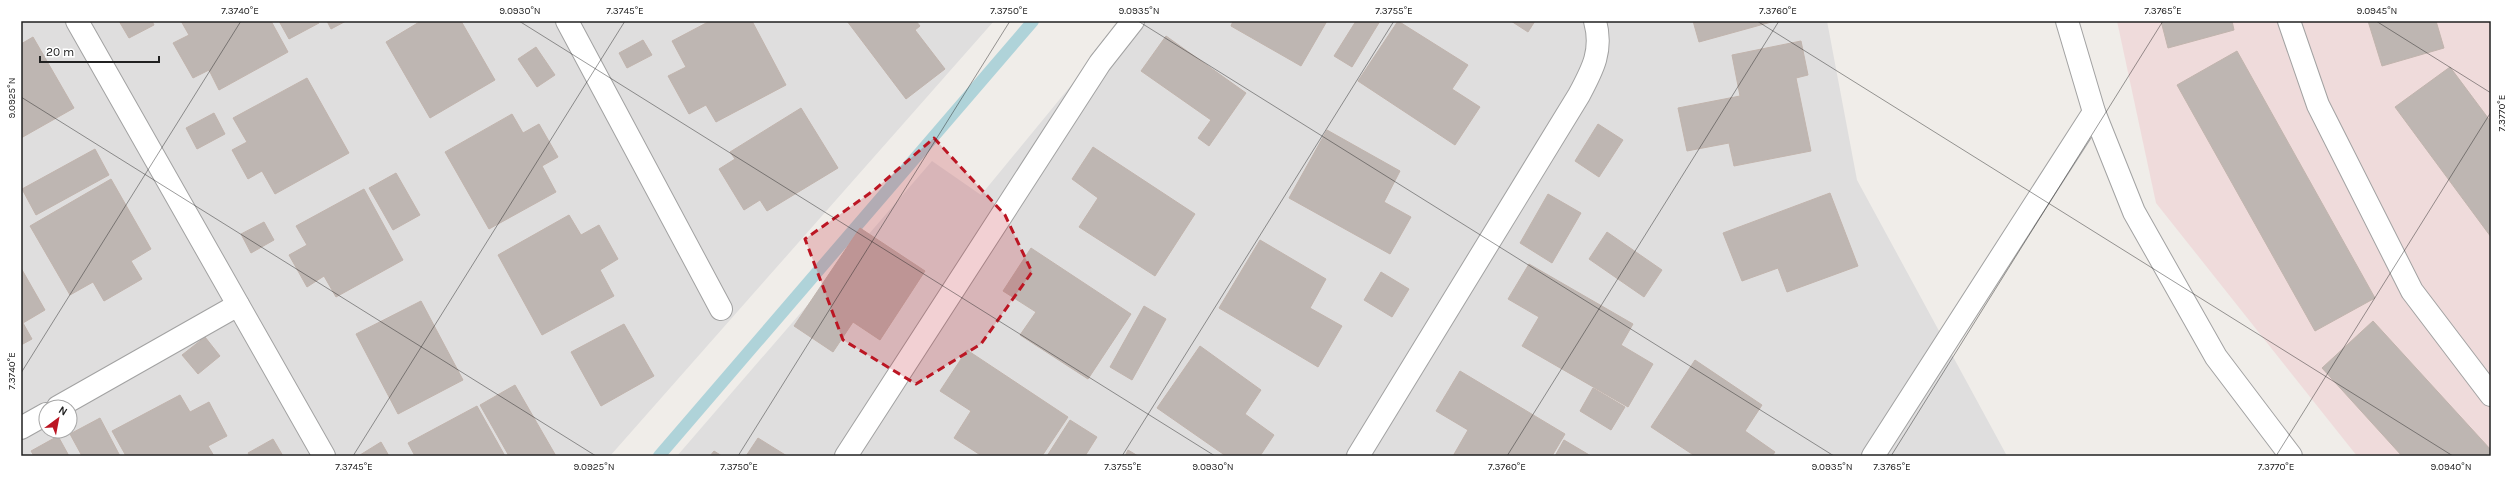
<svg xmlns="http://www.w3.org/2000/svg" width="2512" height="477" font-family="Karla,sans-serif">
<rect width="100%" height="100%" fill="#f0ede9"/>
<g fill="#dfdede" fill-rule="evenodd">
<path d="M21 21H994L610 456H21ZM46 407H70V431H46Z"/>
<path d="M1124 21H1827L1857 180 2007 456H677L932 161 981 195Z"/>
</g>
<path fill="#efdbdb" d="M2117 21H2491V456H2357L2156 203Z"/>
<g fill="none" stroke-linecap="round" stroke-linejoin="round">
<path stroke="#afd3d9" stroke-width="12" d="M659 456 1033 21"/>
</g>
<g fill="#beb6b2" stroke="#c1b4ad">
<path d="M119 21H152L154 25 129 38Z"/>
<path d="M181 21H271L288 52 219 90 209 70 193 78 173 43 189 35Z"/>
<path d="M279 21H318L319 23 289 39Z"/>
<path d="M327 21H346L331 29Z"/>
<path d="M421 21H461L495 80 430 118 386 42Z"/>
<path d="M710 21H752L786 85 716 122 706 105 689 114 668 76 686 67 672 41Z"/>
<path d="M847 21H916L920 26 915 30 945 69 906 99Z"/>
<path d="M1233 21H1327L1301 66 1231 26Z"/>
<path d="M1356 21H1380L1352 67 1334 56Z"/>
<path d="M1398 21 1468 65 1452 89 1480 107 1455 145 1358 81Z"/>
<path d="M1511 21H1535L1528 32Z"/>
<path d="M1693 21H1775L1699 42Z"/>
<path d="M2161 21H2232L2234 30 2168 48Z"/>
<path d="M2368 21H2436L2444 48 2382 66Z"/>
<path d="M1166 36 1246 93 1209 146 1198 138 1211 120 1141 71Z"/>
<path d="M33 37 74 108 21 138V44Z"/>
<path d="M643 40 652 55 627 68 619 53Z"/>
<path d="M1801 41 1808 75 1796 78 1811 151 1734 166 1729 143 1687 151 1678 108 1740 96 1732 55Z"/>
<path d="M536 47 555 75 537 87 518 59Z"/>
<path d="M2237 51 2375 298 2315 331 2177 85Z"/>
<path d="M2450 67 2491 122V237L2395 107Z"/>
<path d="M307 78 349 153 275 194 262 171 248 179 232 150 247 142 233 118Z"/>
<path d="M801 108 838 168 767 211 760 200 744 210 719 169 735 159 730 152Z"/>
<path d="M214 113 225 134 197 149 186 128Z"/>
<path d="M512 114 523 133 539 124 558 157 542 166 556 192 489 229 445 152Z"/>
<path d="M1598 124 1623 140 1599 177 1575 161Z"/>
<path d="M1327 130 1400 171 1384 202 1411 217 1390 254 1289 198Z"/>
<path d="M1093 147 1195 214 1155 276 1079 227 1098 198 1072 179Z"/>
<path d="M95 149 109 175 36 215 22 189Z"/>
<path d="M396 173 420 215 393 230 369 188Z"/>
<path d="M111 179 151 249 131 261 142 279 104 301 93 282 70 295 30 226Z"/>
<path d="M364 189 403 260 336 297 324 276 307 287 289 255 307 245 296 226Z"/>
<path d="M1830 193 1858 266 1787 292 1778 268 1742 281 1723 233Z"/>
<path d="M1548 194 1581 213 1552 263 1520 243Z"/>
<path d="M569 215 581 235 599 225 618 259 600 270 614 296 542 335 498 255Z"/>
<path d="M264 222 274 240 251 253 241 234Z"/>
<path d="M860 228 925 271 880 340 853 322 833 352 794 326Z"/>
<path d="M1607 232 1662 270 1644 297 1589 259Z"/>
<path d="M1260 240 1326 279 1310 308 1342 326 1318 367 1219 308Z"/>
<path d="M1031 248 1131 314 1088 379 1020 335 1036 312 1003 291Z"/>
<path d="M1529 264 1633 324 1621 345 1653 364 1628 407 1522 346 1539 317 1508 299Z"/>
<path d="M21 268 45 310 23 323 32 339 21 345Z"/>
<path d="M1381 272 1409 289 1392 317 1364 300Z"/>
<path d="M421 301 463 380 398 414 356 334Z"/>
<path d="M1144 306 1166 319 1132 380 1110 367Z"/>
<path d="M2373 321 2491 450V456H2402L2322 368Z"/>
<path d="M624 324 654 376 601 406 571 352Z"/>
<path d="M205 337 220 356 198 374 182 355Z"/>
<path d="M1200 346 1261 390 1245 414 1274 435 1260 456H1226L1157 408Z"/>
<path d="M967 350 1068 417 1042 456H982L954 438 971 411 940 391Z"/>
<path d="M1695 360 1762 405 1745 431 1775 452 1772 456H1695L1651 427Z"/>
<path d="M1460 371 1565 434 1552 456H1453L1468 430 1436 411Z"/>
<path d="M515 385 556 456H509L480 405Z"/>
<path d="M1593 388 1625 407 1611 430 1580 411Z"/>
<path d="M180 395 190 412 209 402 227 436 208 446 214 456H126L112 431Z"/>
<path d="M477 406 505 456H415L408 443Z"/>
<path d="M100 418 120 456H82L70 434Z"/>
<path d="M1070 420 1097 437 1085 456H1047Z"/>
<path d="M58 436 69 456H34L31 451Z"/>
<path d="M758 438 787 456H746Z"/>
<path d="M273 439 283 456H250L248 453Z"/>
<path d="M1564 440 1591 456H1555Z"/>
<path d="M381 442 389 456H360V455Z"/>
<path d="M1128 450 1138 456H1125Z"/>
<path d="M714 451 722 456H710Z"/>
</g>
<g fill="none" stroke-linecap="round" stroke-linejoin="round">
<defs>
<g id="minor">
<path d="M77 21 324 456"/>
<path d="M567 21 721 309"/>
<path d="M2067 21 2094 112 2134 212 2216 357 2291 456"/>
<path d="M2289 21 2318 105 2412 291 2491 395"/>
<path d="M58 407 238 305"/>
<path d="M21 428 46 414"/>
<path d="M846 456 1100 63 1133 21"/>
<path d="M1358 456 1579 95C1593 69 1603 50 1595 21"/>
<path d="M1873 456 2094 112"/>
</g>
</defs>
<use href="#minor" stroke="#a2a2a2" stroke-width="24"/>
<use href="#minor" stroke="#fff" stroke-width="22"/>
</g>
<path fill="#bc1623" fill-opacity="0.2" stroke="#bc1623" stroke-width="3" stroke-dasharray="8 5" stroke-linejoin="round" d="M934 138 1005 215 1032 272 981 344 916 384 843 340 805 239 873 191Z"/>
<path fill="none" stroke="#212121" stroke-width="1" stroke-opacity="0.45" d="M519 21 1215 456M1138 21 1834 456M1757 21 2453 456M2376 21 2491 93M21 97 596 456M21 373 241 21M353 456 625 21M738 456 1010 21M1122 456 1394 21M1507 456 1779 21M1891 456 2163 21M2276 456 2491 112"/>
<rect width="2512" height="477" fill="none" stroke="#ffffff" stroke-width="44"/>
<g transform="translate(58 419) rotate(32)"><circle r="19" fill="#ffffff" stroke="#a6a6a6"/>
<path d="M0-3L7 15L0 10L-7 15Z" fill="#bc1623"/>
<text y="-6" font-size="11" font-weight="bold" text-anchor="middle" fill="#212121">N</text>
</g>
<path d="M40 56v6h119v-6" fill="none" stroke="#212121" stroke-width="2"/>
<text x="46" y="56" font-size="12" fill="#212121" stroke="#ffffff" stroke-width="3" paint-order="stroke">20 m</text>
<rect x="22" y="22" width="2468" height="433" fill="none" stroke="#212121" stroke-width="1.5"/>
<g font-size="10" text-anchor="middle" fill="#212121">
<text x="240" y="14">7.3740°E</text>
<text x="520" y="14">9.0930°N</text>
<text x="625" y="14">7.3745°E</text>
<text x="1009" y="14">7.3750°E</text>
<text x="1139" y="14">9.0935°N</text>
<text x="1394" y="14">7.3755°E</text>
<text x="1778" y="14">7.3760°E</text>
<text x="2163" y="14">7.3765°E</text>
<text x="2377" y="14">9.0945°N</text>
<text transform="translate(11 98) rotate(-90)" y="4">9.0925°N</text>
<text transform="translate(2501 113) rotate(-90)" y="4">7.3770°E</text>
<text transform="translate(11 371) rotate(-90)" y="4">7.3740°E</text>
<text x="354" y="470">7.3745°E</text>
<text x="594" y="470">9.0925°N</text>
<text x="739" y="470">7.3750°E</text>
<text x="1123" y="470">7.3755°E</text>
<text x="1213" y="470">9.0930°N</text>
<text x="1507" y="470">7.3760°E</text>
<text x="1832" y="470">9.0935°N</text>
<text x="1892" y="470">7.3765°E</text>
<text x="2276" y="470">7.3770°E</text>
<text x="2451" y="470">9.0940°N</text>
</g>
</svg>
